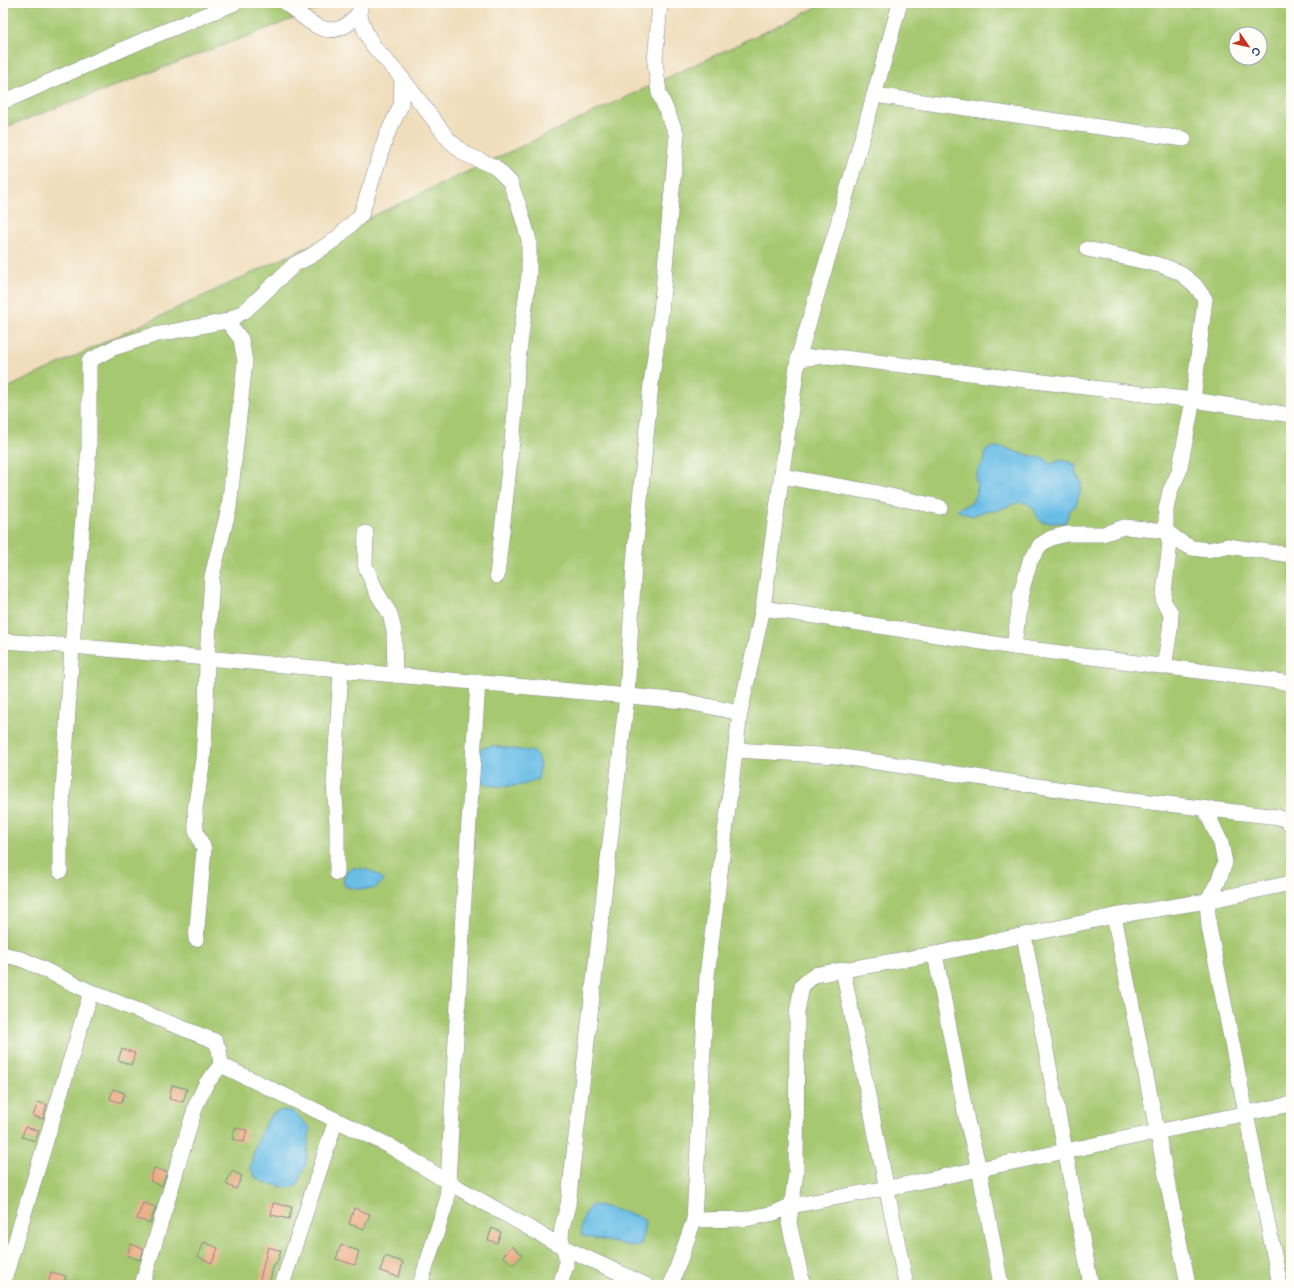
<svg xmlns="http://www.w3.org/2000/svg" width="1294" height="1288" font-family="'Balsamiq Sans',sans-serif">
<rect width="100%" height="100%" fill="#fdfcf7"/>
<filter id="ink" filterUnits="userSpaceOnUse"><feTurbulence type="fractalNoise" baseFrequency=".025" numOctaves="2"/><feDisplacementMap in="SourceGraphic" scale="8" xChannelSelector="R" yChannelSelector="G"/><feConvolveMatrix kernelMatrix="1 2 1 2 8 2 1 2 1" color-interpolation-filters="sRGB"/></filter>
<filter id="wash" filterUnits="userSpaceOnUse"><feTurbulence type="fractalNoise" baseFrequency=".012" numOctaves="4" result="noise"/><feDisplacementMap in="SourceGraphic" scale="16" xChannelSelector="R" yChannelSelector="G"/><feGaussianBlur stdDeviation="0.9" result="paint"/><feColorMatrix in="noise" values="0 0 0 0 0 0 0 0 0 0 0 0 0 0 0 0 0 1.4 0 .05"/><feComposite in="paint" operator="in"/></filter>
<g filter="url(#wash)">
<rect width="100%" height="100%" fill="#f0ddbb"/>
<g fill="#a6c870" stroke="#607c67" fill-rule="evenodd">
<path d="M3 3H335L3 128Z"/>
<path d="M826 3H1291V1285H3V390ZM1236 34H1260V58H1236Z"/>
</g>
<g fill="#6abee6" stroke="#4276a2">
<path d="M994 447 1006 448 1020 453 1046 459 1050 464 1062 460 1075 464 1076 474 1081 482V488L1076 505 1070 510 1065 523 1042 522 1037 516 1033 507 1026 503 1019 502 995 511H985L972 516 958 511 957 509 972 503 977 492 976 478 978 470 985 460V451Z"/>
<path d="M493 746 534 752C541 760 540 769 538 779 523 788 494 789 478 781L479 753 482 748Z"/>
<path d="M353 868C364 869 377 870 383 881L374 889H356L345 886 343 881 347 870Z"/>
<path d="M282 1110 294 1112 310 1128 306 1164 297 1186 289 1188 266 1183 256 1178 250 1167 256 1145 265 1124 272 1114Z"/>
<path d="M591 1205 602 1206 641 1217 645 1222 641 1245 635 1247 582 1236C579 1224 584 1214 591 1205Z"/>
</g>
<g id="blocks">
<g fill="#edac84">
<path d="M122 1049 135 1053 131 1065 118 1060Z"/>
<path d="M172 1085 187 1089 183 1102 169 1099Z"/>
<path d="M113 1089 125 1093 121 1103 110 1099Z"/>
<path d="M38 1102 47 1105 43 1119 33 1116Z"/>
<path d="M25 1127 39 1131 35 1141 22 1137Z"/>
<path d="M235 1128 247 1130 244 1142 232 1139Z"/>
<path d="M154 1168 167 1172 162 1186 150 1181Z"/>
<path d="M232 1171 242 1176 236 1189 226 1184Z"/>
<path d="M143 1203 156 1207 150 1223 137 1219Z"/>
<path d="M273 1203 292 1207 289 1219 271 1215Z"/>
<path d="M354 1208 370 1214 364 1229 349 1224Z"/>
<path d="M492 1228 501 1232 497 1243 488 1240Z"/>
<path d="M204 1242 218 1248 212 1263 198 1257Z"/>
<path d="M131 1244 144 1249 140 1260 127 1256Z"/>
<path d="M341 1245 359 1251 355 1265 336 1259Z"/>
<path d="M512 1246 522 1255 513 1265 503 1256Z"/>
<path d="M268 1247 281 1251 276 1265 274 1264 269 1285 259 1283Z"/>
<path d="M385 1256 403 1262 399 1277 380 1271Z"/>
<path d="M51 1272 66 1276 64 1285H48Z"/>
</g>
</g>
</g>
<g filter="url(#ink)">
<use href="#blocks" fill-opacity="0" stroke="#86868c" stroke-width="1"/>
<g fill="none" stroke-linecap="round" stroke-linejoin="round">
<defs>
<g id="minor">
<path d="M286 3C304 17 324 41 348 24 352 21 356 16 359 13"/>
<path d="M361 3 359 13 365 31 374 47 402 78 449 140 465 154 495 167 510 182 519 206 529 240V274L517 368 514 423 497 576"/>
<path d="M874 95 1184 139"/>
<path d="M3 102 146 39 235 3"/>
<path d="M1087 249 1160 265 1179 272 1195 285 1205 299 1193 400 1179 472 1170 491 1166 509V531L1170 543 1163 601 1171 613 1170 630 1164 667"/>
<path d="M798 359 827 356 1193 400 1291 415"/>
<path d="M781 476 877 493 940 507"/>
<path d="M366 533 365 565 377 593 390 614 394 631 395 675"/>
<path d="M763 608 1014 647 1291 683"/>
<path d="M3 641 72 646 684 701 740 713"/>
<path d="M1014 647 1021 593 1030 561 1040 545 1051 538 1067 534H1103L1124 527 1166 531 1182 543 1192 548 1208 550 1227 546 1291 555"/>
<path d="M736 750 836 756 1125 799 1278 817 1286 820 1291 825"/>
<path d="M1205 809 1221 843 1225 863 1218 882 1207 901 1209 927 1280 1285"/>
<path d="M60 871V839L72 646 89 447V361L113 348 154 335 227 321 245 311 295 264 311 256 337 238 361 215 386 137 401 105 402 78"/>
<path d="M337 873V825L334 783 341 670"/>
<path d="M1114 916 1188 1285"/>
<path d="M1024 936 1091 1285"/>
<path d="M196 939 204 849 196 831 195 809 203 759 206 708 207 658 212 576 229 508 245 362 241 339 227 321"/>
<path d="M3 954 24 960 91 992 215 1041 219 1049 221 1065 388 1145 448 1182 563 1247 646 1285"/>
<path d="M935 954 967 1121 979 1168 1001 1285"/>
<path d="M843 970 906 1285"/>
<path d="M694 1220 746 1219 774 1213 791 1206 888 1188 1291 1104"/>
<path d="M3 1283 91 992"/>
<path d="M142 1285 196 1105 206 1084 221 1065"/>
<path d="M282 1285 336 1120"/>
<path d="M420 1285 447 1200 463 914 478 682"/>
<path d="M560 1285 566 1266V1257L561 1237 562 1227 568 1205 627 696 634 563 651 384 661 312 677 135 659 93 655 61 660 3"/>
<path d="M671 1285 694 1220 707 976 740 713 763 608 798 359 837 227 900 3"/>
<path d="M803 1285 789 1223 796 1173 797 1012 802 986 814 975 935 954 1114 916 1207 901 1291 883"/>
</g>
</defs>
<use href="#minor" stroke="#86868c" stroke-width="16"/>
<use href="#minor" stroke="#fff" stroke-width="15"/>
</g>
</g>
<rect width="1294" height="1288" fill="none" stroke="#fdfcf7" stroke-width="16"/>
<g transform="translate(1248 46) rotate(124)"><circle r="19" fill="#fdfcf7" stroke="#a3aaba"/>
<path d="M0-3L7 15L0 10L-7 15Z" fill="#c8321e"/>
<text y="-6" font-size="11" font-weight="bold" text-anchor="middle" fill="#1b2f5e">С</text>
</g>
</svg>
